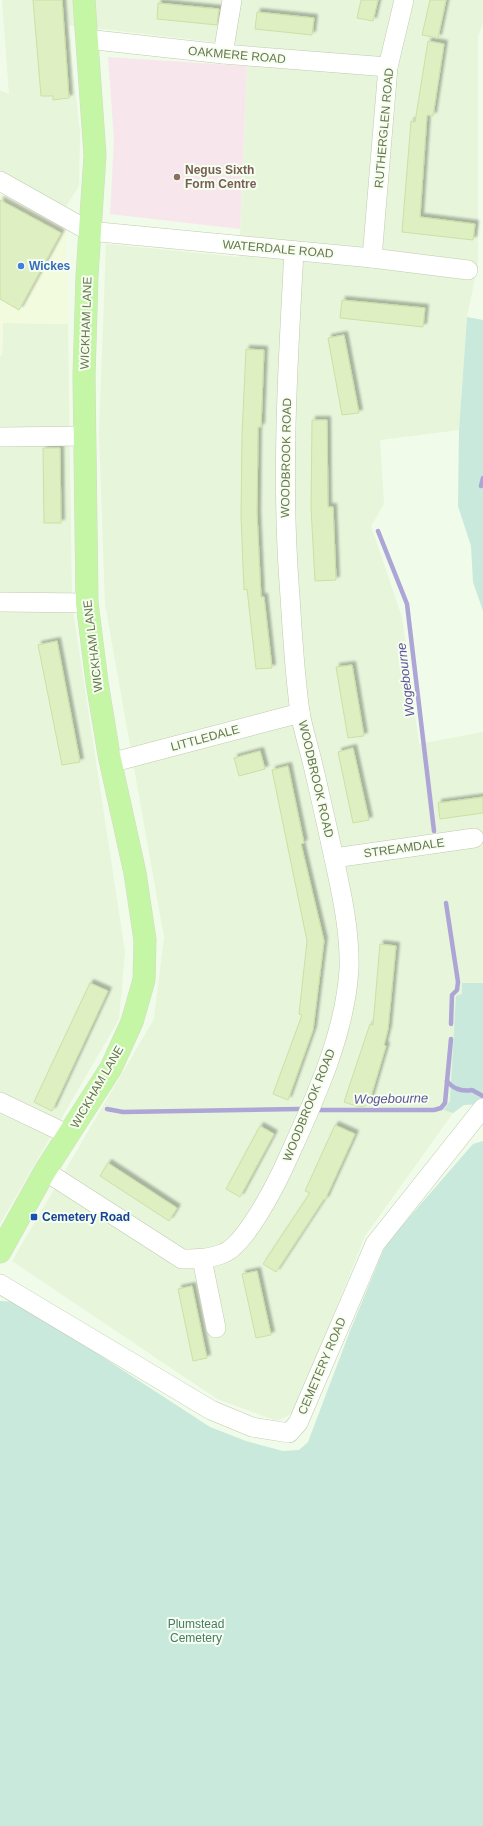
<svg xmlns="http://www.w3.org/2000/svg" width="483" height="1826" font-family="Helvetica,sans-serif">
<defs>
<filter id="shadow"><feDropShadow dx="3.5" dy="-3.5" stdDeviation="1" flood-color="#0004"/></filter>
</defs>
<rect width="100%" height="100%" fill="#f1fbe9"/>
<g fill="#e7f5db">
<path d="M2 0H483V23L478 37V263L467 317 459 430 380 440 384 504 371 526 402 617 419 744 483 732V983L466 984 462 994 450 1101 445 1110 453 1113 365 1236 295 1412 277 1421 217 1399 12 1261 154 1019 164 937 105 604 99 434 106 244 239 257 248 46 68 25 80 133 79 186 65 208 0 171V90L9 94Z"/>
<path d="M3 323 68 324 72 604 125 952 119 1019 0 1224V356H2Z"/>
</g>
<path fill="#f3fbde" d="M0 194 66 231 68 324 3 323 2 356H0Z"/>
<path fill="#f8e6ed" d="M108 57 247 66 240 229 110 214 114 140Z"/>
<g fill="#c8e9db">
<path d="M467 317 483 320V611L473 582 471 546 458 506 459 430Z"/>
<path d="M462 983H483V1104L464 1105 453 1113 444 1110 450 1101 456 996 462 994Z"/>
<path d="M483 1141V1826H0V1301L18 1302 210 1427 246 1441 283 1451 299 1450 308 1442 350 1331 386 1244 473 1144Z"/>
</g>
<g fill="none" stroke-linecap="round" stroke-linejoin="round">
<g stroke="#aca5d6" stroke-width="4.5">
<path d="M481 486 483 478"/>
<path d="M378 531 407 604 434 831"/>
<path d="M446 903 458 982 457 990 452 995 451 1024"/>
<path d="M447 1081C453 1089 463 1092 472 1090L483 1096"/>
<path d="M107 1109 123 1112 299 1109"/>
<path d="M318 1110H434L441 1108 445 1103 451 1039"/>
</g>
</g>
<g fill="#deefc2" stroke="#cae1a4" filter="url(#shadow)">
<path d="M33 0H62L69 98 53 100V96H41Z"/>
<path d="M361 0H378L373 21 357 18Z"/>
<path d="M430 0H446L438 38 422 35Z"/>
<path d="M158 3 219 9 217 25 157 19Z"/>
<path d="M257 12 314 18 312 35 255 29Z"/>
<path d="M428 41 444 44 433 116 427 115 420 217 475 224 473 240 402 232 411 121 415 122Z"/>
<path d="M0 200 61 233 19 310 0 299Z"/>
<path d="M342 300 425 308 423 327 340 318Z"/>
<path d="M344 335 359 413 342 415 328 338Z"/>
<path d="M246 349 264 350 261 427H258L257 514 261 597H264L272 668 256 669 247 589 244 590 241 516 242 434Z"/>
<path d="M312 420H327L328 507H333L336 580 315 581 311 508Z"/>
<path d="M43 448H60L61 523H44Z"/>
<path d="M57 641 80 762 62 765 38 645Z"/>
<path d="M352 665 364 736 348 738 336 667Z"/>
<path d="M353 748 369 820 353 823 338 752Z"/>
<path d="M260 751 265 769 239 776 234 758Z"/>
<path d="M288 766 304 843 301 844 324 941 313 1030 288 1100 273 1094 302 1015 299 1014 307 941 272 770Z"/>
<path d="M483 797V813L440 819 438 803Z"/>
<path d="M380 944 396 946 388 1029 384 1045 386 1046 369 1103 365 1106 359 1107 344 1102 370 1024 373 1025Z"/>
<path d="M90 983 108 991 52 1111 34 1102Z"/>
<path d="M335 1125 355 1134 325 1200 324 1199 276 1272 263 1264 310 1193 305 1191Z"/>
<path d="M260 1126 274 1134 240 1197 226 1189Z"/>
<path d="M108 1163 177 1208 169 1221 100 1176Z"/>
<path d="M257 1271 271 1335 256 1338 242 1274Z"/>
<path d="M192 1286 207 1358 193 1361 178 1289Z"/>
</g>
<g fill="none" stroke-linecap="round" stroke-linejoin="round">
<defs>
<g id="minor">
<path d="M86 39 223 54 388 67"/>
<path d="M223 54 232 0"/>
<path d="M0 181 89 231 372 258 468 270"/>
<path d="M372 258 388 67 404 0"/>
<path d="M0 437 84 436"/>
<path d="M0 602 87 603"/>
<path d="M110 763 300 713"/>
<path d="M334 858 474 838"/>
<path d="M0 1102 69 1135"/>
<path d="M45 1171 182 1259C196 1259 211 1259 224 1253 245 1244 273 1190 283 1169 311 1107 345 1038 349 969 350 940 345 910 339 882 331 843 322 804 313 765 309 748 303 730 300 712 294 671 292 624 289 582 281 472 288 361 294 251"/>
<path d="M202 1259 216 1328"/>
<path d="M0 1284 211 1410 252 1427 289 1433 298 1423 375 1244 483 1108"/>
</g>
<path id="major" d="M0 1252 45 1171 111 1068 132 1022 144 980 145 940 135 873 109 755 97 682 87 603 84 376 87 276 95 155 84 0"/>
</defs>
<use href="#minor" stroke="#becbad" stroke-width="20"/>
<use href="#major" stroke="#d4d8cd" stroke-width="23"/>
<use href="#minor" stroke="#fff" stroke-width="19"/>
<use href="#major" stroke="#c5f6a6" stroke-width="22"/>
</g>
<circle fill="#8d6e63" stroke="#f6fef0" stroke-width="1.5" cx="177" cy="177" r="4"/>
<circle fill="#3f7fe0" stroke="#f6fef0" stroke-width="1.5" cx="21" cy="266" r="4"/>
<rect fill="#1a4fb4" stroke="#f6fef0" stroke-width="1.5" x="30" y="1213" width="8" height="8" rx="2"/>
<g text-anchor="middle" stroke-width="4" stroke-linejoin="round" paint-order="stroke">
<g font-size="12" fill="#67754e" stroke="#f6fef0">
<text transform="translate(237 55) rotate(5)" y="4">OAKMERE ROAD</text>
<text transform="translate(384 128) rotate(-85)" y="4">RUTHERGLEN ROAD</text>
<text transform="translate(278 249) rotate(5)" y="4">WATERDALE ROAD</text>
<text transform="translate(86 323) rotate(-88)" y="4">WICKHAM LANE</text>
<text transform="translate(286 458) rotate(-89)" y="4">WOODBROOK ROAD</text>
<text transform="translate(93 646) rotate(-97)" y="4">WICKHAM LANE</text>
<text transform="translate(205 738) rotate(-15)" y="4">LITTLEDALE</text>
<text transform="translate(316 779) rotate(77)" y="4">WOODBROOK ROAD</text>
<text transform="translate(404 848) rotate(-8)" y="4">STREAMDALE</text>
<text transform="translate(97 1087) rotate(-60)" y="4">WICKHAM LANE</text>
<text transform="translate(309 1105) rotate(-68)" y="4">WOODBROOK ROAD</text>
<text transform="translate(322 1366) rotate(-67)" y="4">CEMETERY ROAD</text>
</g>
<g font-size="12" font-weight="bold" fill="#785e54" stroke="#f6fef0" text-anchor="start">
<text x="185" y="174">Negus Sixth<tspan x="185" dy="14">Form Centre</tspan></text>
</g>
<g font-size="12" font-weight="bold" fill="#366cbe" stroke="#f6fef0" text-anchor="start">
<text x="29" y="270">Wickes</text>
</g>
<g font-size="12" font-weight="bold" fill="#164399" stroke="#f6fef0" text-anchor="start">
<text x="42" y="1221">Cemetery Road</text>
</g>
<g font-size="12" fill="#467a6a" stroke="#f6fef0">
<text x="196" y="1628">Plumstead<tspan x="196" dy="14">Cemetery</tspan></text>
</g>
<g font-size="13" font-style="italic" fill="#5e529b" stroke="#f6fef0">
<text transform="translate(405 680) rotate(-97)" y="5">Wogebourne</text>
<text transform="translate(391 1098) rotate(-1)" y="5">Wogebourne</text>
</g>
</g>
</svg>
